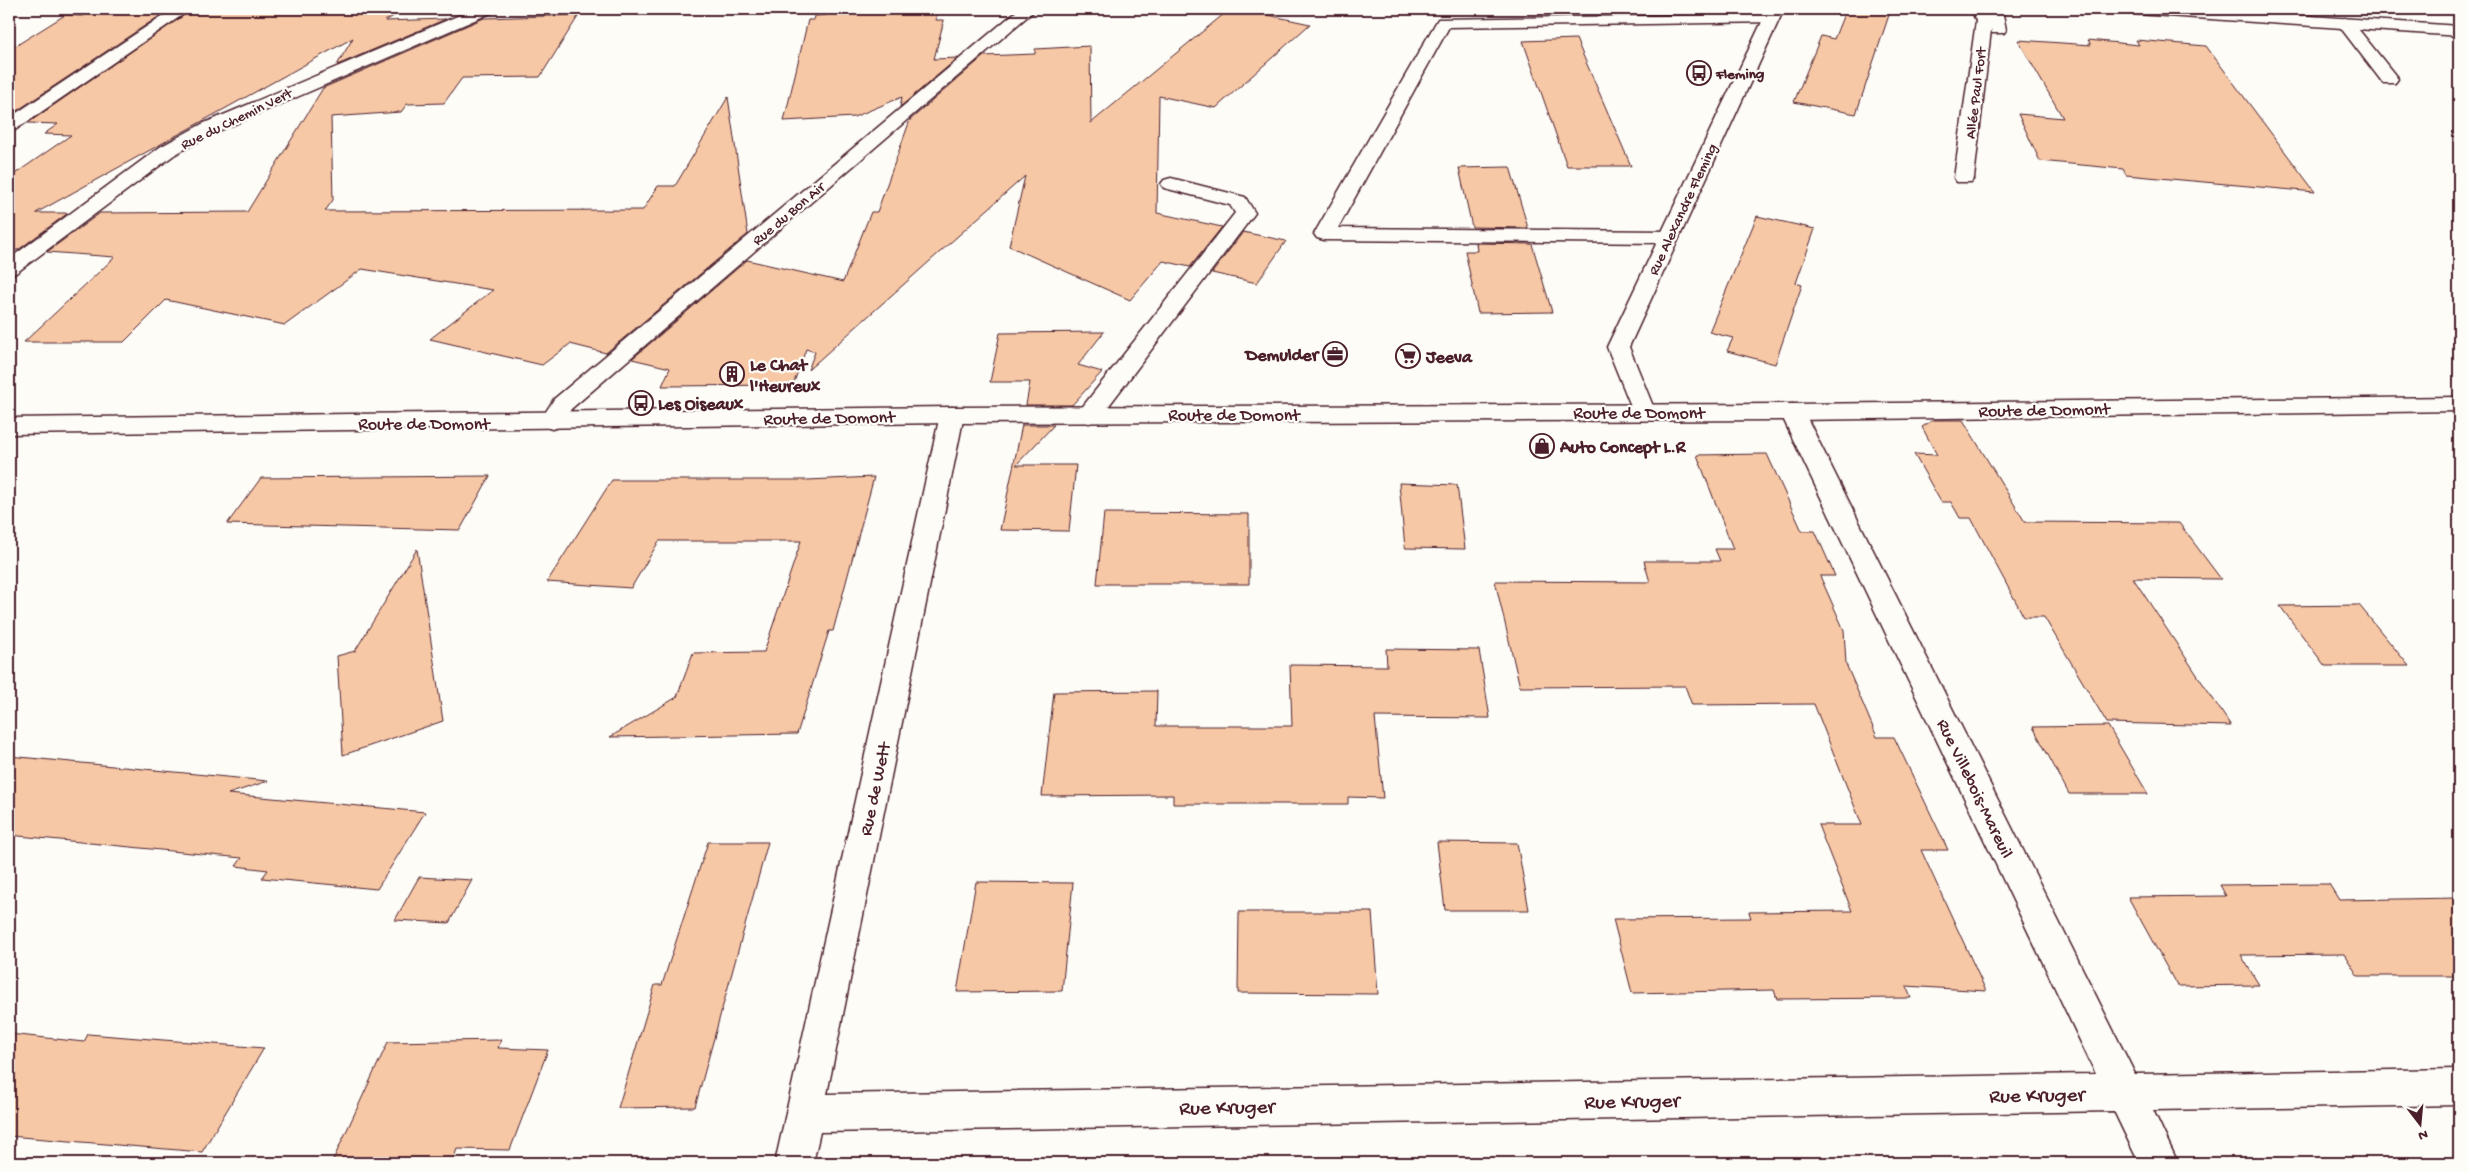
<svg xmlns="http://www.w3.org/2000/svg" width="2468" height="1172" font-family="'Gochi Hand',sans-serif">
<rect width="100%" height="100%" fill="#fdfcf7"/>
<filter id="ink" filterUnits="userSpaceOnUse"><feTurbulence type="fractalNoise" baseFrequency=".02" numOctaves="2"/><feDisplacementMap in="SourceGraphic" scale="10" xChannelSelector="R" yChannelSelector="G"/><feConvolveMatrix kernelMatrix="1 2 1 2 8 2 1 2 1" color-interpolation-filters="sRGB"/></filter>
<g filter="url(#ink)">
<g fill="#f7c8a6" stroke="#4a1f2b">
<path d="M94 9H170L9 116V50L65 15 82 16Z"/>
<path d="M193 9H406L385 21 446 19 337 65 353 38 36 213H68L18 250H12V226L9 228V178L71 135 44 134 58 124 28 123Z"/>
<path d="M828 9H937L936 20H944L934 59 958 58 900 107 902 97 854 117 784 121 808 20H814L815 16 827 15Z"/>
<path d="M1230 9H1240L1310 24 1216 108 1159 96 1157 213 1222 227 1190 267 1163 261 1130 300 1009 246 1025 176 808 370 815 352 806 349 793 385 662 386 670 368 632 359 747 260 843 282 871 212H877L910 120 984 56 1035 54V49L1090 46 1091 123Z"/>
<path d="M1846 9H1891L1856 114 1794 102 1821 36 1834 39Z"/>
<path d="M579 15 540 77 462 78 444 103 407 104 401 112 331 117 333 200 325 211 643 210 658 186H675L728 97 748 234 606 353 570 344 542 365 430 339 493 290 362 269 285 325 166 300 124 342H24L115 257 47 252 100 213 247 212 323 88 484 18Z"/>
<path d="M1576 39 1631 166H1567L1523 41Z"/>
<path d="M2018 40 2091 45 2088 40 2139 45 2136 40 2206 46 2315 192 2126 175 2123 169 2040 161 2018 114 2063 118Z"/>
<path d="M1510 167 1528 228 1472 227 1459 168Z"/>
<path d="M1757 216 1815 229 1796 283 1802 285 1775 364 1727 351 1733 338 1709 332Z"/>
<path d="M1243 232 1286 241 1257 283 1212 273Z"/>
<path d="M1476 243 1532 244 1552 312 1478 313 1465 251H1477Z"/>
<path d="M1104 332 1078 365 1102 372 1072 405H1026L1030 382H990L1000 333Z"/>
<path d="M1933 420H1963L2025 522 2179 523 2221 579 2133 578 2231 726 2107 723 2044 617H2024L1971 518H1960L1951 502H1941L1914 454 1937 455 1922 427Z"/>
<path d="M1022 425H1054L1016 465H1076L1069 531 1000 530Z"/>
<path d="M1767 454 1802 531H1815L1835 576H1820L1844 630 1846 664 1877 737H1894L1948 850H1921L1986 991 1906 986 1911 998 1777 999 1774 990 1632 993 1613 919 1751 918 1749 912 1852 911 1818 825H1862L1814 704 1692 705 1685 686 1520 687 1495 581 1650 582 1644 561H1720L1715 549H1733L1697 455Z"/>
<path d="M490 476 460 530 227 524 261 478Z"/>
<path d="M874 477 833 631H829L797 734 610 737 677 697 693 653 764 652 801 541H659L631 588 547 582 612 480H808Z"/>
<path d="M1399 483 1457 485 1465 549 1405 548Z"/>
<path d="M1104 513 1249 514V584H1097Z"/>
<path d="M417 549 443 721 343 755 337 656 355 651Z"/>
<path d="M2359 605 2409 666H2325L2280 606Z"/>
<path d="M1386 649 1479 650 1490 718 1375 717 1383 798 1348 797V804H1173V795L1042 796 1054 692 1157 691 1156 726H1292L1290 665 1387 666Z"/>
<path d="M2108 726 2148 794H2069L2033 727Z"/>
<path d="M9 756 268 781 228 794 425 812 377 889 262 878 268 870 236 866 242 858 9 835Z"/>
<path d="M708 842H768L695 1107 618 1108 655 985H662Z"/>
<path d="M1437 842 1517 843 1529 910H1445Z"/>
<path d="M419 877 472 880 449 923 395 920Z"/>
<path d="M976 882 1073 883 1062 991 957 992Z"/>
<path d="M2329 884 2339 900 2459 898V976H2358L2344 954 2241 955 2259 985 2177 986 2128 897 2226 896 2220 885Z"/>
<path d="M1239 912H1372L1378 994 1238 993Z"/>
<path d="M9 1034 84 1042 88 1034 264 1048 202 1152 9 1136Z"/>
<path d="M501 1040 498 1048 548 1050 510 1150 457 1149 453 1160H333L388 1042Z"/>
</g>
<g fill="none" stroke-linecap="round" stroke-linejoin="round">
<defs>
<g id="lane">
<path d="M1986 9H2002L2006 30 2004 33H1992Z"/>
<path d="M1771 14 1777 16 1779 19 1777 22 1449 27 1338 228 1669 231 1676 233 1679 237 1676 241 1669 243 1324 240 1317 238 1314 234 1438 19Z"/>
<path d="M2345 18 2351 20 2395 75 2398 79 2395 83H2383L2337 23 2339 20Z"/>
<path d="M1171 178 1245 197 1255 213 1098 420 1089 423 1080 420 1077 415 1080 410 1235 213 1230 205 1164 188 1161 184 1164 180Z"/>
</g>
<g id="street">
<path d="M173 9H191L15 130 9 131V118Z"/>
<path d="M474 9H495L493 12 216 132 174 155 16 273 9 275V259L160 147 202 124Z"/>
<path d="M1019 9H1036L571 409 561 426 552 429 543 426 540 421 554 399Z"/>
<path d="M1768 9H1784L1629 347 1655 411 1651 416 1643 419 1635 416 1607 347Z"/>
<path d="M1971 9H1987L1992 21 1974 178 1971 182H1957L1954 178 1976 21Z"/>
<path d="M2129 9H2204L2459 26V36L2137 14Z"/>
<path d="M1792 404 1801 407 1804 412 2135 1074 2459 1069V1105L2153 1110 2178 1163H2139L2114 1111 820 1132 813 1163H775L940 415 943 410 952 407 961 410 964 415 827 1094 2096 1074 1780 412 1783 407Z"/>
</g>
<path id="secondary" d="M2459 397V411L1792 420 952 423 9 434V418L952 407 1792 404Z"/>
</defs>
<use href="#lane" stroke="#4a1f2b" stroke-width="3"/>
<use href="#street" stroke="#4a1f2b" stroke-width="3"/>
<use href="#secondary" stroke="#4a1f2b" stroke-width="3"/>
<use href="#lane" fill="#fdfcf7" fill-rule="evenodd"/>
<use href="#street" fill="#fdfcf7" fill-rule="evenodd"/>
<use href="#secondary" fill="#fdfcf7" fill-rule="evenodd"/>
</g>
</g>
<defs>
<symbol id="bus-ring" viewBox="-11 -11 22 22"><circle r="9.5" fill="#fdfcf7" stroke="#4a1f2b" stroke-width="1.5"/><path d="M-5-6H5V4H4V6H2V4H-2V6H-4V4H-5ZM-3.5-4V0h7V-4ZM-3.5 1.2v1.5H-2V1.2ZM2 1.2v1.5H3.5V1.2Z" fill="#4a1f2b"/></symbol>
<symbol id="office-ring" viewBox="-11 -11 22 22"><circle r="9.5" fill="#fdfcf7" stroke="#4a1f2b" stroke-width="1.5"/><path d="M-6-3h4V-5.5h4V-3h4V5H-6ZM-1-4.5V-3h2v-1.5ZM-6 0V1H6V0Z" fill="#4a1f2b"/></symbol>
<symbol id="supermarket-ring" viewBox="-11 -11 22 22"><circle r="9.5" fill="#fdfcf7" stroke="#4a1f2b" stroke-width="1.5"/><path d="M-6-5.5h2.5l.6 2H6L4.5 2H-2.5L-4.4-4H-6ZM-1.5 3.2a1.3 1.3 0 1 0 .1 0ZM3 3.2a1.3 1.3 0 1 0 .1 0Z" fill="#4a1f2b"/></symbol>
<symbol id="building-ring" viewBox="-11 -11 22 22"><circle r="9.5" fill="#fdfcf7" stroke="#4a1f2b" stroke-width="1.5"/><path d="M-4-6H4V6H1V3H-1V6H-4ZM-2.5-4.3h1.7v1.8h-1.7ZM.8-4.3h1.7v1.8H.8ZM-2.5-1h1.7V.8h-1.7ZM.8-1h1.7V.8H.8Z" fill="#4a1f2b"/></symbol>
<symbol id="shop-ring" viewBox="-11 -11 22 22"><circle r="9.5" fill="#fdfcf7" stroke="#4a1f2b" stroke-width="1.5"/><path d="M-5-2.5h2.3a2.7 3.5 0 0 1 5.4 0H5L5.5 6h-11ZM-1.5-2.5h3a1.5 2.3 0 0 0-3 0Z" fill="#4a1f2b"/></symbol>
</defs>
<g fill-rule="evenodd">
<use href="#bus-ring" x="1685" y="59" width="28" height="28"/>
<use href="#office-ring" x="1321" y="340" width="28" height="28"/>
<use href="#supermarket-ring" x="1394" y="342" width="28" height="28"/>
<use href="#building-ring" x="718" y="360" width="28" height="28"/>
<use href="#bus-ring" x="627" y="389" width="28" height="28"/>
<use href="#shop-ring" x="1528" y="432" width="28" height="28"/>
</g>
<g text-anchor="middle" stroke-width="4.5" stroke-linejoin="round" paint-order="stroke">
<g font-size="15" font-weight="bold" fill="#4a1f2b" stroke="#fdfcf7" text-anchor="start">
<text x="1716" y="78">Fleming</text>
</g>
<g font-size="15" fill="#4a1f2b" stroke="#fdfcf7">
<text transform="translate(1975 93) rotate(-83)" y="5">Allée Paul Fort</text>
<text transform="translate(236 118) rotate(-26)" y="5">Rue du Chemin Vert</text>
<text transform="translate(1682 209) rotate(-65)" y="5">Rue Alexandre Fleming</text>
<text transform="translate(788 213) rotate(-40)" y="5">Rue du Bon Air</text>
</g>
<g font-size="18" font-weight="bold" fill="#4a1f2b" stroke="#fdfcf7" text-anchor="start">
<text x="1318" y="360" text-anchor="end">Demulder</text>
<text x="1426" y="362">Jeeva</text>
<text x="750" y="370">Le Chat<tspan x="750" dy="21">l'Heureux</tspan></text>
<text x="658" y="409">Les Oiseaux</text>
<text x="1560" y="452">Auto Concept L.R</text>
</g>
<g font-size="18" fill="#4a1f2b" stroke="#fdfcf7">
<text transform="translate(2044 409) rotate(-1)" y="6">Route de Domont</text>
<text x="1639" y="418">Route de Domont</text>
<text x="1234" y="420">Route de Domont</text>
<text transform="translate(829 417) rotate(-1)" y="6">Route de Domont</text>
<text x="424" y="429">Route de Domont</text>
<text transform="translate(1976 788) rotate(64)" y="6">Rue Villebois-Mareuil</text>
<text transform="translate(874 789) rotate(-78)" y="6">Rue de Wett</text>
</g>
<g font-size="21" fill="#4a1f2b" stroke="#fdfcf7">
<text transform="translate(2037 1094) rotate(-1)" y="7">Rue Kruger</text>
<text transform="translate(1632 1100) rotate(-1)" y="7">Rue Kruger</text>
<text transform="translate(1227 1106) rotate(-1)" y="7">Rue Kruger</text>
</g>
</g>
<rect width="2468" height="1172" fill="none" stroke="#fdfcf7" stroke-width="30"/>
<rect x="15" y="15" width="2438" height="1142" fill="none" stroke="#4a1f2b" stroke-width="2" filter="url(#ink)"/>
<g transform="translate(2420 1124) rotate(164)" stroke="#fdfcf7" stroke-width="4" paint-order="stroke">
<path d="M0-4L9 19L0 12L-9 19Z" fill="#4a1f2b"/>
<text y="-8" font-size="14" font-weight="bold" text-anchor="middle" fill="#4a1f2b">N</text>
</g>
</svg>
